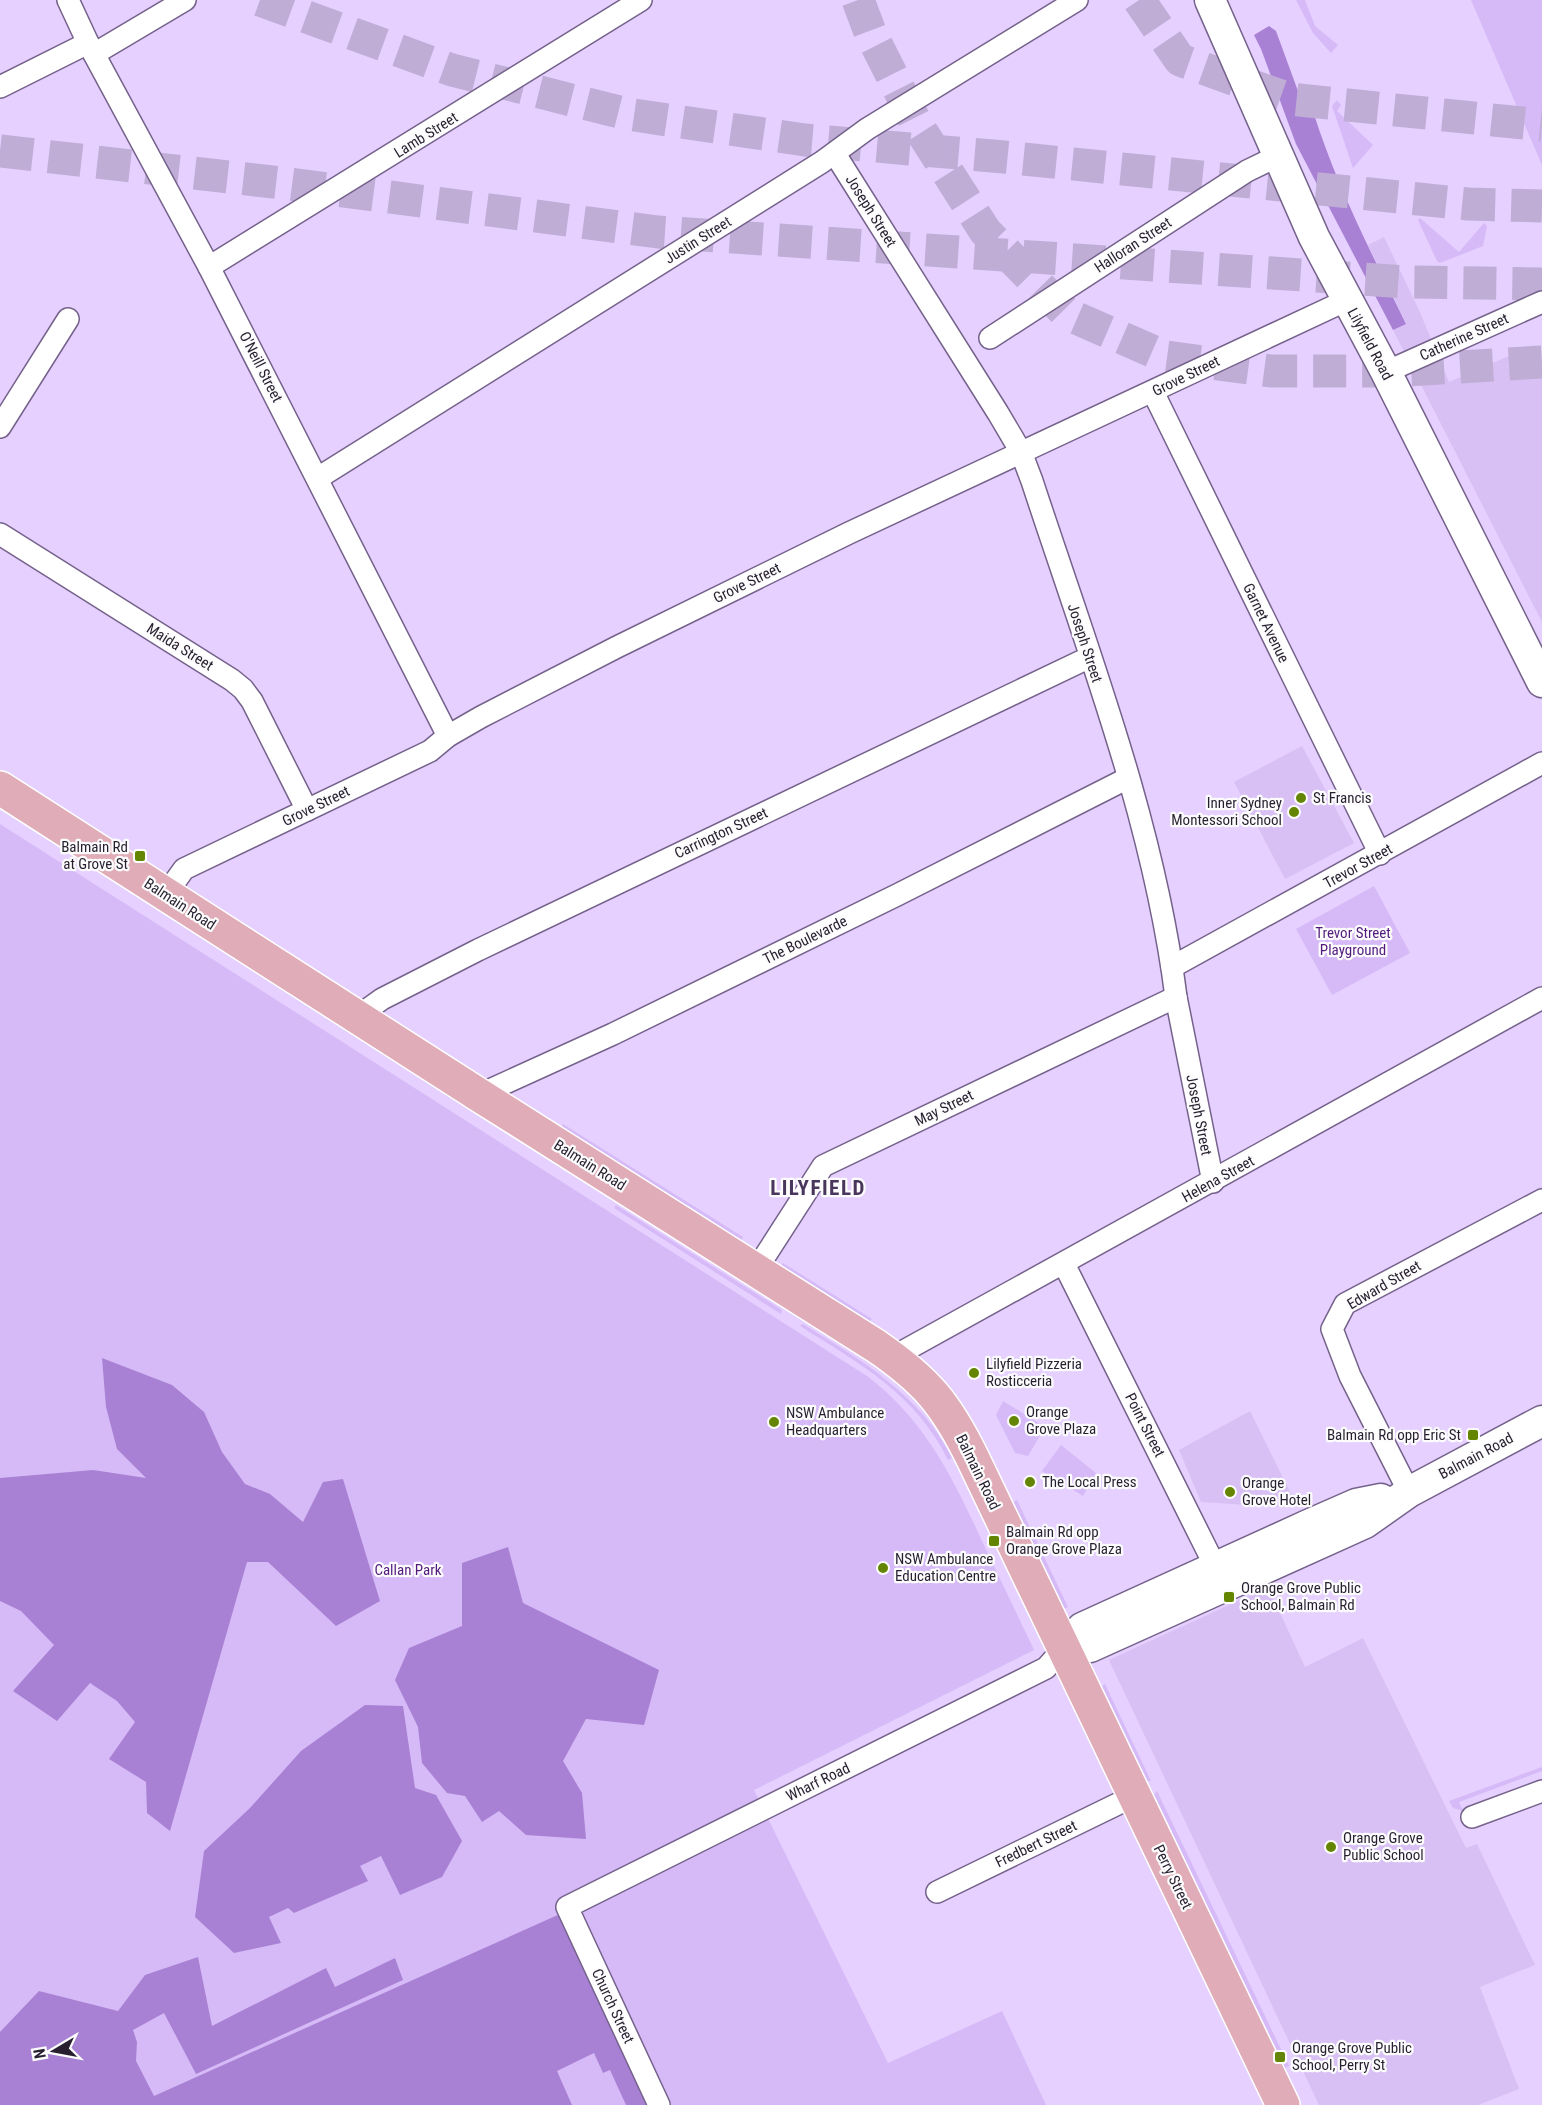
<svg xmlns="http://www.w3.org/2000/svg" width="1542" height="2105" font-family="'Roboto Condensed',sans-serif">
<rect width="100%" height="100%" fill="#e5d0ff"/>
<g fill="#d8c0f4">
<path d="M1384 237 1419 310 1449 382 1534 345 1542 371V622L1393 330 1406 323 1368 245Z"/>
<path d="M1302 746 1354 843 1285 879 1234 782Z"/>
<path d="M1250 1411 1296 1504 1282 1507 1201 1502 1179 1450Z"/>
<path d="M1268 1587 1305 1667 1363 1638 1466 1848 1477 1844 1535 1965 1480 1987 1519 2089 1478 2105H1319L1109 1660Z"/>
</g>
<g fill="#d6baf7">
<path d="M1296 0H1305L1315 26 1338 45 1331 53 1313 33Z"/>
<path d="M1471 0H1542V165Z"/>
<path d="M1337 100 1341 105 1337 111 1373 145 1353 168 1332 106Z"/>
<path d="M1420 218 1459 252 1484 223 1487 226 1483 246 1440 263 1437 261 1418 220Z"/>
<path d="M0 824 867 1376C925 1420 953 1478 983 1543 1000 1579 1017 1614 1034 1650L754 1790 888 2063 1002 2011 1046 2105H0Z"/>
<path d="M1374 886 1410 953 1332 995 1296 929Z"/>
<path d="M563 1124 743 1237 741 1240 561 1127Z"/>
<path d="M616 1205 782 1310 781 1314 614 1208Z"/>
<path d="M783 1263 872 1319 869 1322 781 1266Z"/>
<path d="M803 1324C861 1360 921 1395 952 1458L948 1460C917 1395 859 1363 800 1326Z"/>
<path d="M1003 1401 1045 1427 1028 1456 1015 1453 996 1415Z"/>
<path d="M1061 1445 1096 1473 1083 1496 1042 1471Z"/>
<path d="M1017 1500 1068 1607 1064 1609 1013 1502Z"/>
<path d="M1105 1684 1151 1781H1147L1102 1686Z"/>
<path d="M1542 1767V1771L1459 1802 1463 1811 1453 1808 1449 1801Z"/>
<path d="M1157 1791 1289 2066 1285 2068 1154 1795Z"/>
</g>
<g fill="#a981d4">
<path d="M1269 26 1276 31 1306 113 1313 111C1336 185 1372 254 1406 324L1393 330 1296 144 1261 49 1254 35Z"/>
<path d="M102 1358 172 1385 204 1412 222 1452 245 1484 270 1494 303 1522 323 1482 343 1479 380 1601 336 1626 268 1562H247L170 1831 147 1813 146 1782 109 1759 135 1722 117 1701 90 1683 57 1721 13 1691 54 1645 21 1611 0 1601V1478L93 1470 146 1478 117 1449 106 1407Z"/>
<path d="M508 1547 523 1603 659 1670 644 1725 586 1719 563 1761 582 1793 586 1839 526 1835 499 1811 482 1822 465 1796 447 1793 422 1763 418 1727 395 1680 409 1648 462 1626V1563Z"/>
<path d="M365 1705 403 1706 415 1788 436 1795 462 1841 442 1877 400 1895 381 1856 360 1866 368 1881 294 1913 288 1908 269 1917 281 1943 234 1953 195 1917 204 1851 250 1808 301 1751Z"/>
<path d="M560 1914 646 2105H626L610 2070 603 2073 594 2053 557 2071 572 2105H0V2032L39 1991 118 2011 145 1975 198 1957 212 2026 326 1968 335 1987 395 1958 403 1980 196 2074 164 2013 133 2030 137 2042 136 2061 154 2096Z"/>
</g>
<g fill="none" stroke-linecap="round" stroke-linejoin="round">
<g stroke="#bfadd6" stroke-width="33" stroke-dasharray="33 16" stroke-linecap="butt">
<path d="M260 0 452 70 627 114 805 140 1004 157 1468 204 1542 206"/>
<path d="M858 0 870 32 916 123 985 231 1067 314 1166 357 1271 371H1392L1542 362"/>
<path d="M1139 0 1180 60 1289 99 1542 125"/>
<path d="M0 151 282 183 658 232 1407 282 1542 284"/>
</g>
<defs>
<g id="street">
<path d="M68 0 88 43 209 267 448 736"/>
<path d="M94 54 185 0"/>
<path d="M0 87 88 43"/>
<path d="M835 154 998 413 1021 452 1032 481C1087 649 1154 821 1176 997L1213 1182"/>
<path d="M209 267 641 0"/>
<path d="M990 338 1247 171 1278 156"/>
<path d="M1386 372 1542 302"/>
<path d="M1153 392 1380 854"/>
<path d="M0 427 68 319"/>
<path d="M318 478 822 162 867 129 1077 0"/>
<path d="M0 534 232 680 243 689 252 701 307 810"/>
<path d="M166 894 184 869 430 751 448 736 481 717 617 647 849 533 1347 300"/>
<path d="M1172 967 1542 763"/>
<path d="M357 1017 382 999 478 950 1090 657"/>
<path d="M479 1095 613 1034 897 895 1128 778"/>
<path d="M1064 1264 1222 1580"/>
<path d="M756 1270 823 1166 1176 997"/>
<path d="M893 1357 1542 998"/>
<path d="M1409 1492 1350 1376 1332 1329 1345 1304 1542 1200"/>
<path d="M1472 1817 1542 1791"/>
<path d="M937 1892 1134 1796"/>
<path d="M659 2105 567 1907 1046 1668 1063 1649"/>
</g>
<g id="secondary">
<path d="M1210 0 1314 237 1386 372 1542 682"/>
<path d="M1065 1646 1082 1628 1306 1526 1356 1504 1381 1499"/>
<path d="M1063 1649 1090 1647 1365 1523 1409 1492 1542 1421"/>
</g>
<path id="primary" d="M0 788 479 1095 876 1346C927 1381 946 1404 973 1459L1283 2105"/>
</defs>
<use href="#street" stroke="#75628b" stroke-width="24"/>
<use href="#secondary" stroke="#75628b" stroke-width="33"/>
<use href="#primary" stroke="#fff" stroke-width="36"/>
<use href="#street" stroke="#fff" stroke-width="21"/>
<use href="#secondary" stroke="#fff" stroke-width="30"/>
<use href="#primary" stroke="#e0acb8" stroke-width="33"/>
</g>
<g fill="#638501" stroke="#fcfcfc" stroke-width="2">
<circle cx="1301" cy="798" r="6"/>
<circle cx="1294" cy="812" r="6"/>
<rect x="134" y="850" width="12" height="12" rx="3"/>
<circle cx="974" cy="1373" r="6"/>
<circle cx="1014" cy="1421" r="6"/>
<circle cx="774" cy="1422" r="6"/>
<rect x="1467" y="1429" width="12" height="12" rx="3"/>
<circle cx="1030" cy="1482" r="6"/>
<circle cx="1230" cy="1492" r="6"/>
<rect x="988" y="1535" width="12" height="12" rx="3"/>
<circle cx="883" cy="1568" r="6"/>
<rect x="1223" y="1591" width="12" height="12" rx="3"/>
<circle cx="1331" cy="1847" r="6"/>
<rect x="1274" y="2051" width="12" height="12" rx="3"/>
</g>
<g text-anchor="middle" stroke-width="4.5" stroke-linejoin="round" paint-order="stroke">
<g font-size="15" fill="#271f30" stroke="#fcfcfc">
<text transform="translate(426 135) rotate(-32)" y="5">Lamb Street</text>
<text transform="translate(871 211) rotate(58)" y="5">Joseph Street</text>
<text transform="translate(698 240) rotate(-32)" y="5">Justin Street</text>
<text transform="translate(1133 245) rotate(-33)" y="5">Halloran Street</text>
<text transform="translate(1464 337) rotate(-24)" y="5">Catherine Street</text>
<text transform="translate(1370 344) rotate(62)" y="5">Lilyfield Road</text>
<text transform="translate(261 367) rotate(63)" y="5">O'Neill Street</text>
<text transform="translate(1186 376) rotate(-26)" y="5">Grove Street</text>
<text transform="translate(747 583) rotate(-26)" y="5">Grove Street</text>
<text transform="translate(1266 623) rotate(64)" y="5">Garnet Avenue</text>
<text transform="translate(1085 643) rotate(72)" y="5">Joseph Street</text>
<text transform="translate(180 647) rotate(32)" y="5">Maida Street</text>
<text transform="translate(316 806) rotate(-26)" y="5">Grove Street</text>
<text transform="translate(721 833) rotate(-25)" y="5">Carrington Street</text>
<text transform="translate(1358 866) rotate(-29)" y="5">Trevor Street</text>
<text transform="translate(180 904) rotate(33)" y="5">Balmain Road</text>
<text transform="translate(805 940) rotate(-26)" y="5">The Boulevarde</text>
<text transform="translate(944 1108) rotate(-26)" y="5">May Street</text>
<text transform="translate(1199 1115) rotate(79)" y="5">Joseph Street</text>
<text transform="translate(590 1165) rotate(32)" y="5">Balmain Road</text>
<text transform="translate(1218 1179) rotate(-29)" y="5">Helena Street</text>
<text transform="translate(1384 1285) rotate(-30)" y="5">Edward Street</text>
<text transform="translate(1145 1425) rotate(63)" y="5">Point Street</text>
<text transform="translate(1476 1456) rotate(-28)" y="5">Balmain Road</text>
<text transform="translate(978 1472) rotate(64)" y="5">Balmain Road</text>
<text transform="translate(818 1782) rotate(-26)" y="5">Wharf Road</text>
<text transform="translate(1036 1844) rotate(-26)" y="5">Fredbert Street</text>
<text transform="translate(1173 1877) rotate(64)" y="5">Perry Street</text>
<text transform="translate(613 2006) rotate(65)" y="5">Church Street</text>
</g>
<g font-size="15" fill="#271f30" stroke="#fcfcfc" text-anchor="start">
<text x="1313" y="803">St Francis</text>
<text x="1282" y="808" text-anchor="end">Inner Sydney<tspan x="1282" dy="17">Montessori School</tspan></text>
<text x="128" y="852" text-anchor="end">Balmain Rd<tspan x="128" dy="17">at Grove St</tspan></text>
<text x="986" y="1369">Lilyfield Pizzeria<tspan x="986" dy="17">Rosticceria</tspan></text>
<text x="1026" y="1417">Orange<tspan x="1026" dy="17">Grove Plaza</tspan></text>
<text x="786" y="1418">NSW Ambulance<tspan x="786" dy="17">Headquarters</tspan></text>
<text x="1461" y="1440" text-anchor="end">Balmain Rd opp Eric St</text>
<text x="1042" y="1487">The Local Press</text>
<text x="1242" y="1488">Orange<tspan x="1242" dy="17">Grove Hotel</tspan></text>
<text x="1006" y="1537">Balmain Rd opp<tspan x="1006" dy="17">Orange Grove Plaza</tspan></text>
<text x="895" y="1564">NSW Ambulance<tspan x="895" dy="17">Education Centre</tspan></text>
<text x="1241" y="1593">Orange Grove Public<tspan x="1241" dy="17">School, Balmain Rd</tspan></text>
<text x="1343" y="1843">Orange Grove<tspan x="1343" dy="17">Public School</tspan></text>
<text x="1292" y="2053">Orange Grove Public<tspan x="1292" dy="17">School, Perry St</tspan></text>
</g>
<g font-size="15" fill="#521a7d" stroke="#fcfcfc">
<text x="1353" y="938">Trevor Street<tspan x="1353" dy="17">Playground</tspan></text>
<text x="408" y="1575">Callan Park</text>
</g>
<g font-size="21" font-weight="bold" letter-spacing="1.5" fill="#48365c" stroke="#fcfcfc">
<text x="818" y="1195">LILYFIELD</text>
</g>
</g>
<g transform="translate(54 2051) rotate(260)" stroke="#fcfcfc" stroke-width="4.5" paint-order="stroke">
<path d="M0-4.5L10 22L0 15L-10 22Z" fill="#271f30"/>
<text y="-9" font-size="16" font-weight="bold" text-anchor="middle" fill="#271f30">N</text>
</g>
</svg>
